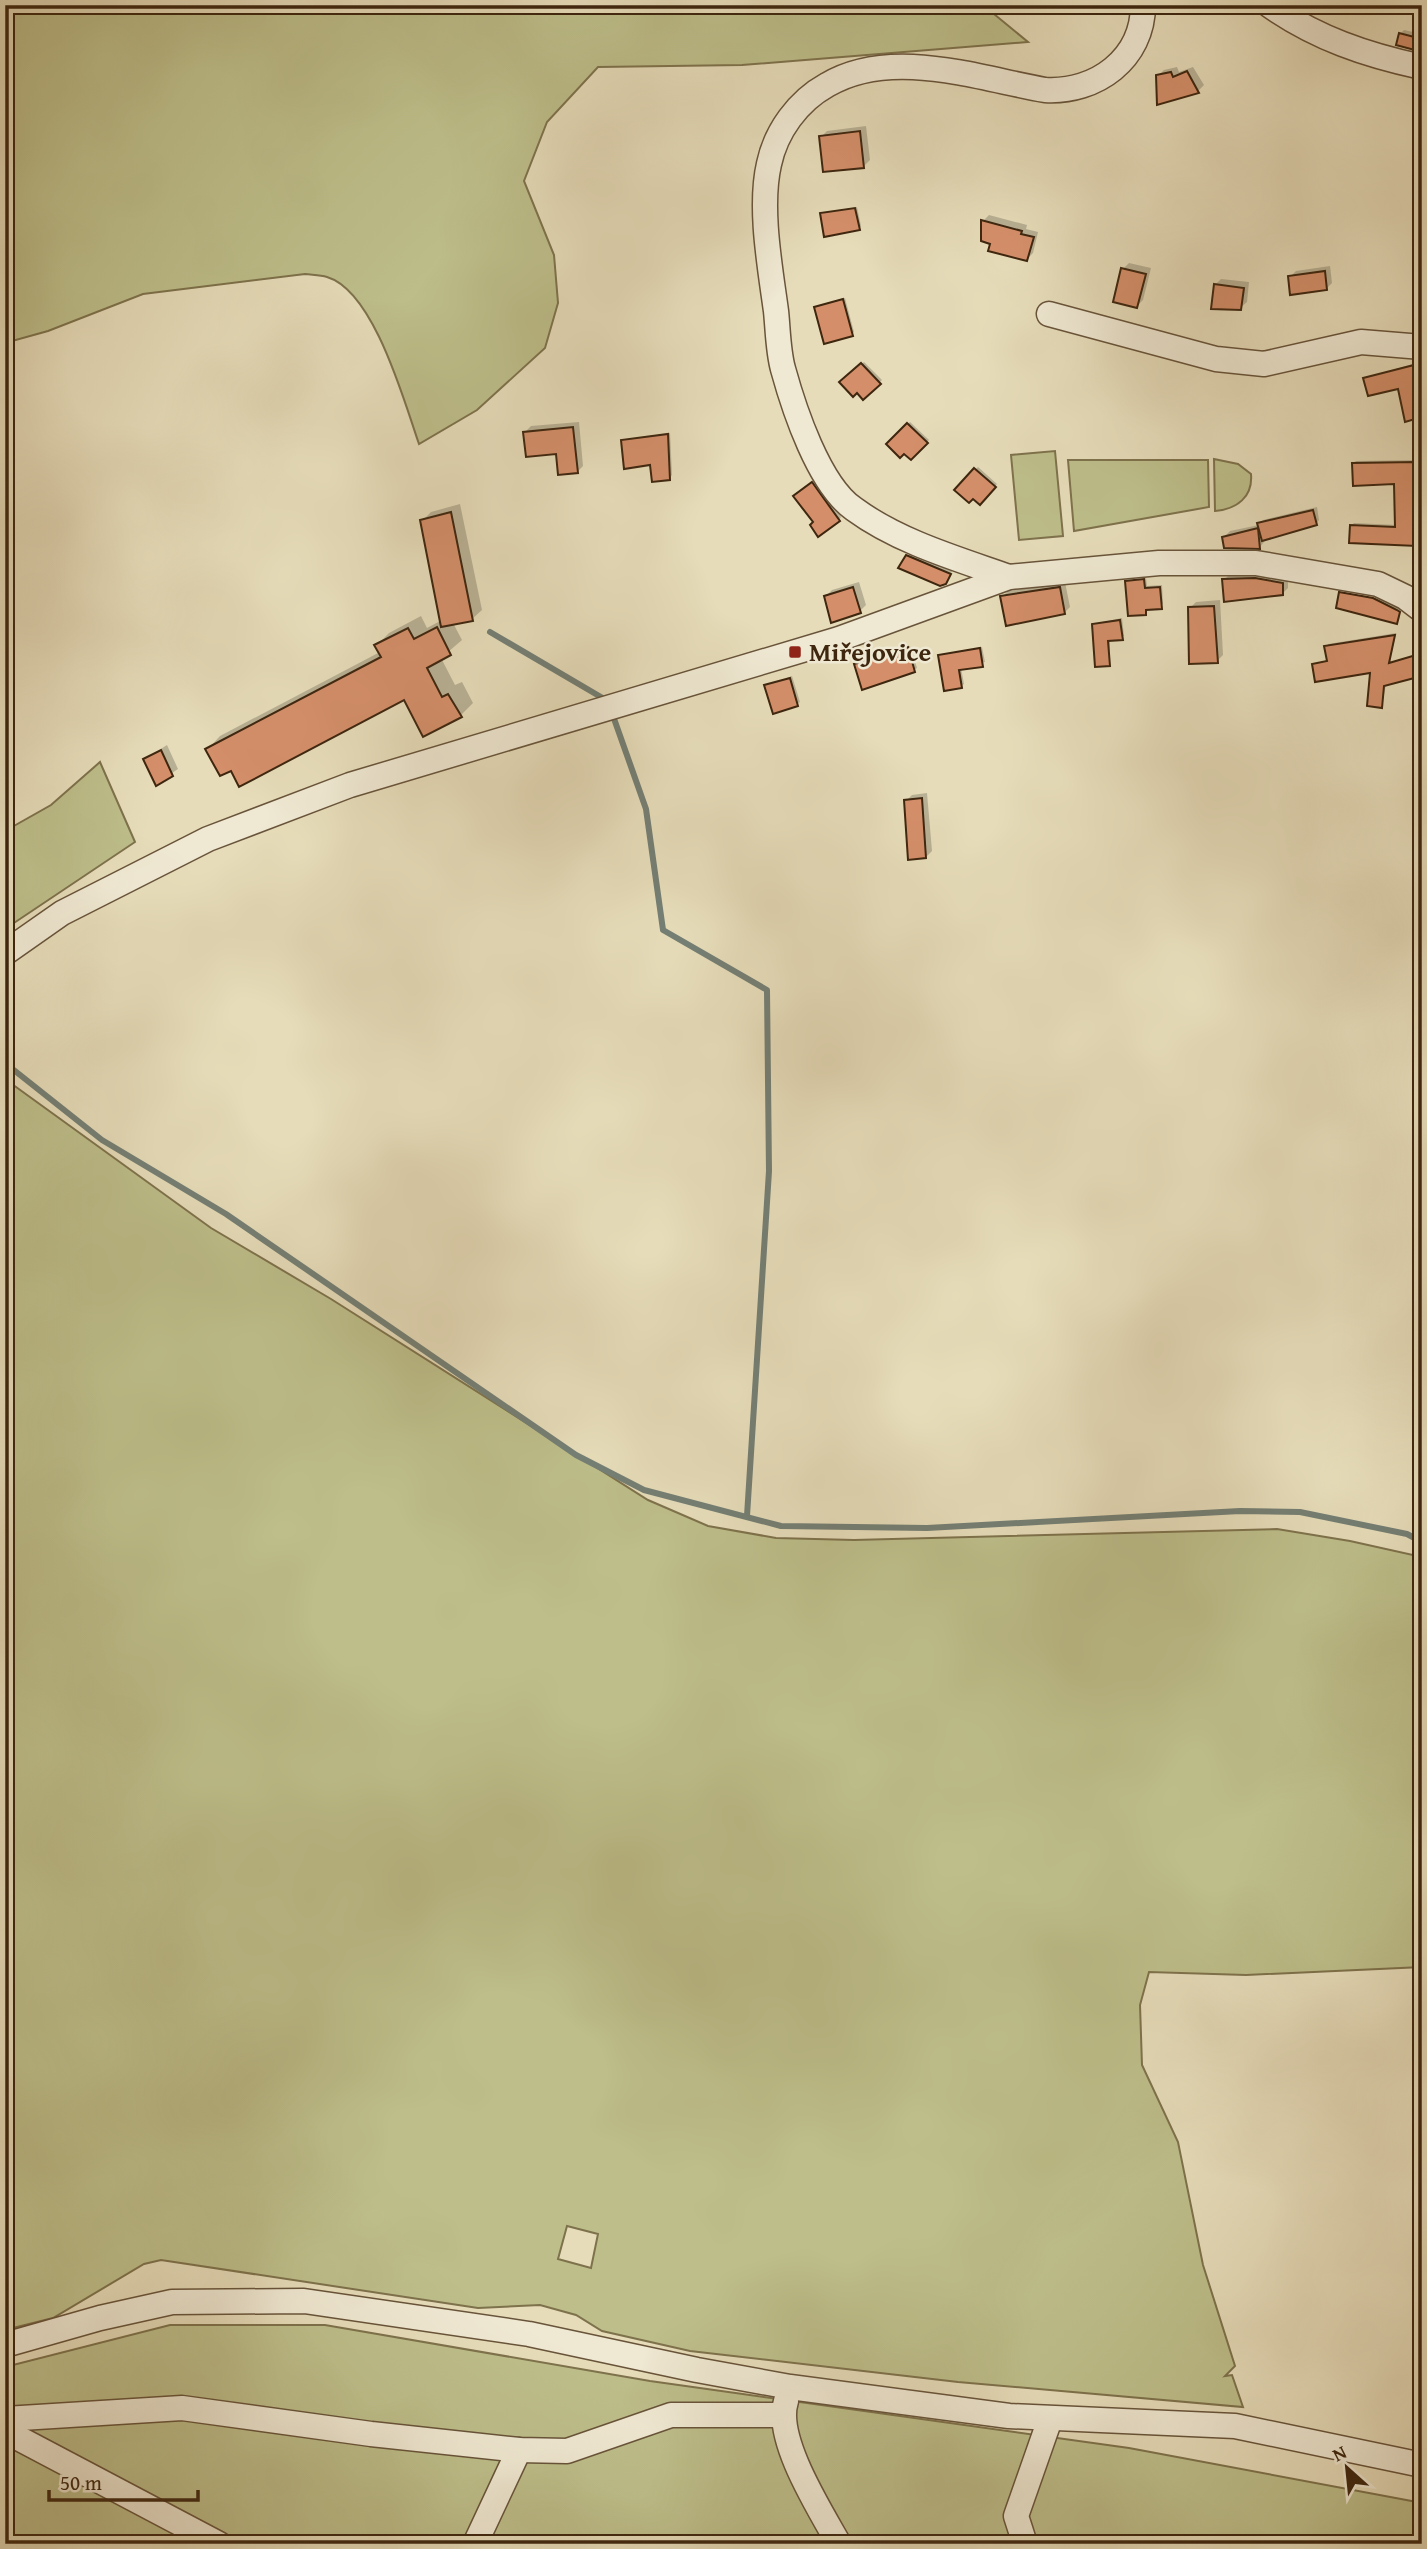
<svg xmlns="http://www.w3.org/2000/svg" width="1427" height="2549" font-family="'Gentium Book Plus',serif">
<rect width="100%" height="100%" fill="#e6dcb9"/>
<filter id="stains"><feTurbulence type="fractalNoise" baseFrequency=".00286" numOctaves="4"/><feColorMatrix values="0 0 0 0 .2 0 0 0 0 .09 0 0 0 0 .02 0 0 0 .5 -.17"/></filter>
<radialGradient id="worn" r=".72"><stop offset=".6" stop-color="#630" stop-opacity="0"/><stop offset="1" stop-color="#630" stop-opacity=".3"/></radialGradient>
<g fill="#bdbe8a" stroke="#7e724c" stroke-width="2" fill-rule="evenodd">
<path d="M5 5H983L1028 42 742 65 598 67 547 122 524 181 554 255 558 303 545 348 477 410 419 444C404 401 374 291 327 277 320 275 312 275 305 274L143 294 48 331 5 343Z"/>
<path d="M1055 451 1063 536 1019 540 1011 455Z"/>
<path d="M1214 459 1238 464 1251 474C1253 497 1237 509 1215 511Z"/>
<path d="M1068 460H1208L1209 507 1074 531Z"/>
<path d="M100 762 135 842 5 929V831L51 805Z"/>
<path d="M5 1079 211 1228 331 1299 648 1500 708 1526 776 1538 854 1540 1277 1529 1350 1541 1422 1557V1967L1246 1975 1149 1972 1140 2005 1142 2065 1178 2142 1203 2265 1235 2366 1225 2376 1232 2375 1243 2407 958 2382 690 2351 602 2331 576 2315 540 2305 478 2308 161 2260 144 2264 53 2318 5 2330ZM567 2226 598 2234 591 2268 558 2259Z"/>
<path d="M170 2325H325L650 2381 1129 2448 1417 2502 1422 2504V2544H5V2367Z"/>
</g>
<g fill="#0003">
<path d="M1404 30 1422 34V52L1400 34Z"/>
<path d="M1177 67 1179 72 1193 67 1204 85 1198 91 1159 102 1158 76 1164 70Z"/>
<path d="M866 126 870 160 864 166 821 137 827 131Z"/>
<path d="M857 207 861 226 859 229 822 214Z"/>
<path d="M989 215 1027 225 1026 229 1038 232 1033 253 1027 259 992 243 983 221Z"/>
<path d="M1129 263 1151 268 1143 300 1137 306 1123 269Z"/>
<path d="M1330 266 1332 283 1326 289 1290 277 1296 271Z"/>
<path d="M1221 279 1249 282 1247 302 1240 308 1215 285Z"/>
<path d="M845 298 854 332 852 334 816 308Z"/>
<path d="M864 362 882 380 863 398 842 383Z"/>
<path d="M1416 363 1422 384V415L1399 387 1365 378Z"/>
<path d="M579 422 583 466 577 472 557 452 525 432 531 426Z"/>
<path d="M910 422 929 440 911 458 889 444Z"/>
<path d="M670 433 672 475 670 478 622 441Z"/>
<path d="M1418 460 1416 545 1352 525 1354 523 1397 525 1395 482 1353 464 1356 461Z"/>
<path d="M978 467 997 484 980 503 957 489Z"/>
<path d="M815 481 841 517 839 520 798 493Z"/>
<path d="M460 504 482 610 472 619 453 623 462 640 441 658 455 685 462 682 473 703 461 715 404 698 232 769 208 749 220 736 380 652 377 645 389 633 421 616 427 628 442 620 422 521 431 512Z"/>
<path d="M1317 507 1319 520 1316 524 1267 538 1260 547 1224 537 1230 531 1259 525 1263 520Z"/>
<path d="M910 554 952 571 948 580 907 556Z"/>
<path d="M1262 573 1288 577V588L1282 594 1224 580 1230 574Z"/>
<path d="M1146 578 1147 586 1162 585 1163 604 1148 608 1145 613 1127 582Z"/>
<path d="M859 582 866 605 860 611 826 596 832 590Z"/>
<path d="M1065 582 1070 607 1064 613 1002 597 1008 591Z"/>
<path d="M1341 594 1382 599 1401 609 1399 620 1397 622Z"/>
<path d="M1220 600 1223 655 1217 661 1190 608 1196 602Z"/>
<path d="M1122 618 1124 636 1110 639V664L1093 624Z"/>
<path d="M1396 633 1390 662 1412 656 1419 657 1422 673 1386 684 1382 706 1372 671 1314 664 1328 660V644Z"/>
<path d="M910 646 917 668 914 670 856 664Z"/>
<path d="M982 647 985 662 961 668 964 684 961 686 940 656Z"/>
<path d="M792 676 800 702 797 704 766 686Z"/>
<path d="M167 745 178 769 157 783 145 759Z"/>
<path d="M927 793 932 851 926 857 906 801 912 795Z"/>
</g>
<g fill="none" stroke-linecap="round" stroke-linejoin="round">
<g stroke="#747f74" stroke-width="6">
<path d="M490 632 606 700"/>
<path d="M612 713 646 809 663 930 767 990 769 1171 747 1516"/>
<path d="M5 1063 102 1140 226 1214 576 1455 644 1490 781 1526 927 1528 1240 1511 1300 1512 1407 1534 1422 1542"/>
</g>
</g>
<g fill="#d48f6a" stroke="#3e260f" stroke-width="2">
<path d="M1399 33 1422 39V52L1396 45Z"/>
<path d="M1187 71 1199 93 1157 105 1156 75 1171 72 1173 77Z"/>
<path d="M860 131 864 168 823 172 819 136Z"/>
<path d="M855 208 860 230 824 237 820 213Z"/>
<path d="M981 220 1022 231 1021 234 1034 237 1027 261 988 251 990 244 981 241Z"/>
<path d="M1121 268 1146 274 1137 308 1113 302Z"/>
<path d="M1325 271 1327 290 1290 295 1288 276Z"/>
<path d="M1214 284 1244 288 1241 310 1211 309Z"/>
<path d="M843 299 853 336 824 344 814 307Z"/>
<path d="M861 363 881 384 863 400 857 393 853 397 839 382Z"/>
<path d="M1414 365 1422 396V417L1405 422 1398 389 1368 396 1363 378Z"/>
<path d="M907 423 928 443 911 460 904 454 900 458 886 444Z"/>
<path d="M573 427 578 473 558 475 556 454 526 457 523 432Z"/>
<path d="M668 434 670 480 652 482 650 465 624 469 621 440Z"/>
<path d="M1416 462 1417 546 1349 543 1350 525 1395 527 1394 484 1353 486 1352 463Z"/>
<path d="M974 468 996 487 980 505 973 499 969 503 954 490Z"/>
<path d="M812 482 840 521 818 537 810 525 813 522 793 496Z"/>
<path d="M1313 510 1317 525 1262 541 1257 523Z"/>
<path d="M451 512 473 621 441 627 420 520Z"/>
<path d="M1258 528 1260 549 1224 548 1222 537Z"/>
<path d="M906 555 951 574 946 584 940 586 898 568Z"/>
<path d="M1255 578 1283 583V595L1224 602 1222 579Z"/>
<path d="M1144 579 1145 588 1160 587 1162 609 1146 610V615L1128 616 1125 581Z"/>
<path d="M853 587 861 613 831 623 824 596Z"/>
<path d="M1060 587 1065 614 1006 626 1000 596Z"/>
<path d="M1339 592 1373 598 1397 610 1400 612 1397 624 1336 608Z"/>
<path d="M1214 606 1218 663 1189 664 1188 607Z"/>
<path d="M1120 620 1123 640 1108 641 1110 666 1095 667 1092 624Z"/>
<path d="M437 627 451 655 427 668 442 697 448 694 462 717 423 737 404 700 239 787 231 771 220 776 205 749 381 657 374 645 408 628 414 639Z"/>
<path d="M1395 635 1389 663 1416 655 1422 676 1384 686 1382 708 1367 706 1370 673 1315 682 1312 664 1327 661 1324 646Z"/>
<path d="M908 647 915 672 862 690 854 664Z"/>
<path d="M980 648 983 667 959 670 962 688 944 691 938 655Z"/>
<path d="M790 678 798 706 773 714 764 685Z"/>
<path d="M161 750 173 776 156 786 143 759Z"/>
<path d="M922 798 926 858 908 860 904 800Z"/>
</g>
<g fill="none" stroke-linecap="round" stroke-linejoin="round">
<defs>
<g id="minor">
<path d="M1269 5C1316 38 1366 55 1422 67"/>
<path d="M1049 314 1216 359 1264 364 1361 342 1422 347"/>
<path d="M1009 577C958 559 899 542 854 509 819 485 794 409 783 369 778 351 778 330 776 311 770 267 759 207 769 164 776 131 798 101 827 85 891 47 977 78 1045 90 1096 93 1143 59 1143 5"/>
<path d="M5 953 62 913 208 839 350 785 839 639 1009 577 1159 563H1256L1378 584 1405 597 1422 610"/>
<path d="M5 2345 100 2318 172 2302 304 2301 529 2334 697 2370 790 2387 1009 2416 1235 2426 1422 2465"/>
<path d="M786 2401C774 2438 820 2510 839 2544"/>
<path d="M5 2419 182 2408 371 2434 519 2450 567 2451 671 2415H781"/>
<path d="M5 2431 219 2544"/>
<path d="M475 2544 519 2450"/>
<path d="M1025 2544 1016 2516 1050 2419"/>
</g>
</defs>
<use href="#minor" stroke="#68543a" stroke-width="27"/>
<use href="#minor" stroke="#efe8d2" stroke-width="24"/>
</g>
<rect fill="#8f2418" stroke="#efe8d2" stroke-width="2.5" x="788" y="645" width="14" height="14" rx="3.5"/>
<g text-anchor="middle" stroke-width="5" stroke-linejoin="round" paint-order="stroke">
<g font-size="26" font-weight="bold" fill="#3e260f" stroke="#efe8d2" text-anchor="start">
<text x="809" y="661">Miřejovice</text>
</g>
</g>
<rect width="1427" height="2549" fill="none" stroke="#e6dcb9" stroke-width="28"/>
<rect x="7" y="7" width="1413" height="2535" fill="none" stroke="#3e260f" stroke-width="3.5"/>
<rect x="14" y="14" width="1399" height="2521" fill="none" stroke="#3e260f" stroke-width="2"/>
<g transform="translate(1347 2468) rotate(333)" stroke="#efe8d2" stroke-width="5" paint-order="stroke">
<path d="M0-5L12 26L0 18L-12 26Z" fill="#3e260f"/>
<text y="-10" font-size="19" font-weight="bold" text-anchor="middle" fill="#3e260f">N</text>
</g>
<path d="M49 2490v10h149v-10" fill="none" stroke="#3e260f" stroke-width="3.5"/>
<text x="60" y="2490" font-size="21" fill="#3e260f" stroke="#efe8d2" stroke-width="5" paint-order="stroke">50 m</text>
<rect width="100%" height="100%" filter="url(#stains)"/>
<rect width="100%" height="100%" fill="url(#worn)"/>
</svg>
